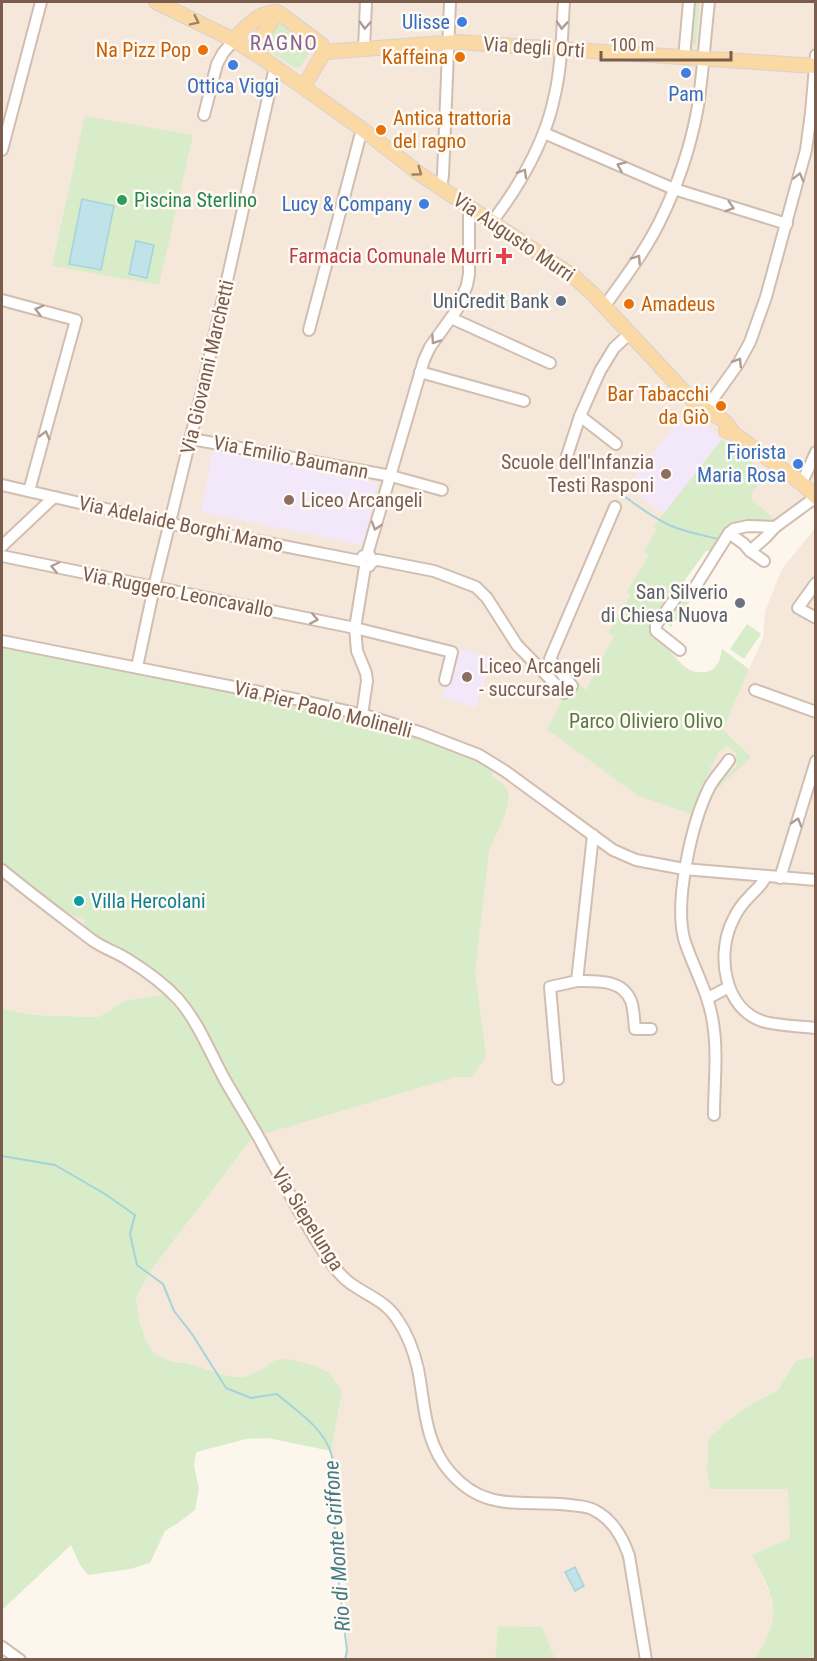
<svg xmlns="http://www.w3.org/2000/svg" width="817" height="1661" font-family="'Roboto Condensed',sans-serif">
<rect width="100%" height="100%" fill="#fdf6ec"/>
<path fill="#f5e8da" d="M2 2H815V511L806 501 778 522 759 524 712 551H706L650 628 686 668 695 672H708L712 670 719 663 722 649 749 669 763 638 765 611 782 569 815 528V1356L795 1361 778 1390 756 1401 730 1419 708 1439 707 1472 710 1489 788 1488 790 1538 753 1555 770 1595 774 1613 771 1632 762 1648 754 1659H555L541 1627 499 1626 495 1659H345L347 1650 345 1605 346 1518 335 1487 331 1451 342 1390 313 1365 275 1360 259 1371 243 1377 228 1376 187 1363 172 1362 153 1354 146 1341 140 1322 136 1298 152 1269 253 1137 185 1019 164 994 124 1001 99 1017 35 1015 2 1009Z"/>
<g fill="#f3e8fa">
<path d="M686 410 722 439 664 514 627 487Z"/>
<path d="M213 448 262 457 378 483 363 545 201 512Z"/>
<path d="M455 648 492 657 476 708 442 697Z"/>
</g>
<g fill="#d8ecc9">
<path d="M691 2H700L696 45 688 44Z"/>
<path d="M279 21 314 44 301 66 295 68 264 48 262 44Z"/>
<path d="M85 116 193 135 159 285 52 266Z"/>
<path d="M722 439 767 474 751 494 752 500 778 522H748L712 551H706L650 628C660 640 673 658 685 667 695 675 712 675 718 663 721 659 721 653 722 649L749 669 723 730 751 757 710 796 712 788 738 765 733 760 737 754 727 745 723 750H720L710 768 712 770 707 775 701 795 698 796 692 814 638 796 547 729 563 699C573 697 575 694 579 684L586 690 614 636 608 633 631 595 626 593 649 555 643 552 657 530 654 526Z"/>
<path d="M682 593 693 597 671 627 662 620Z"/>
<path d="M747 624 761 634 744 659 730 649Z"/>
<path d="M2 647 355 715 441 743 474 759 492 771V776L502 783 507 790 509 797 505 815 489 851 475 972 486 1056 472 1077H455L264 1134 223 1066 193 1011 175 989 117 948 115 945 101 940 83 928 85 920C54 910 27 888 2 867Z"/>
<path d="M164 994 185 1019 253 1137 152 1269 136 1298 140 1322 146 1341 154 1354 172 1362 187 1363 228 1376 243 1377 259 1371 275 1360 288 1359 313 1365 329 1373 342 1391 331 1451 268 1438 246 1439 196 1452 194 1466 199 1488 195 1510 178 1523 165 1531 150 1563 130 1569 88 1575 80 1565 71 1545 2 1610V1009L35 1015 99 1017 124 1001Z"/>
<path d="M815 1356V1659H754C785 1617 774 1598 752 1555L790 1538 788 1489H710L707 1472 708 1439 730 1419 756 1401 778 1390 795 1361Z"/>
<path d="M498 1626 542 1627 555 1659H495Z"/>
</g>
<g fill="#bfe3e8" stroke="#a5d3da" stroke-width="1.5">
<path d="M82 199 114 206 101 270 69 264Z"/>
<path d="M136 241 154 245 147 278 129 274Z"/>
<path d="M575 1567 584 1586 575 1591 565 1572Z"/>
</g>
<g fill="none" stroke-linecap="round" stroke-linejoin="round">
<g stroke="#a5d3da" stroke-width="2">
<path d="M603 480C624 496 645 513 669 525 685 532 702 535 718 539"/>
<path d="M2 1156 55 1165 105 1194 135 1215 130 1234 137 1265 163 1284 174 1311 192 1334 226 1388 251 1398 277 1394C295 1410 321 1426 330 1450 336 1464 333 1493 334 1509 335 1556 341 1603 347 1650L345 1660"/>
</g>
<defs>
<g id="minor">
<path d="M364 49 366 2"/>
<path d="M684 58 689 2"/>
<path d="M204 115 217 64 223 53 234 40"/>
<path d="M544 133 674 189 787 224"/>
<path d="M2 150 41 2"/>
<path d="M441 188 443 175 450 2"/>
<path d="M492 222C520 185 546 141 555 94 562 64 562 32 564 2"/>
<path d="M2 300 76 320 29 491"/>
<path d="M604 307C623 280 644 253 659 223 677 187 691 146 698 106 703 72 705 36 709 2"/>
<path d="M451 318 550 363"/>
<path d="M309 330 362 129"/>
<path d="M420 372 524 401"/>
<path d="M705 410 738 364 750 342 766 297 806 150 811 113 816 55"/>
<path d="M580 416 616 444"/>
<path d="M192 439 391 476 442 490"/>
<path d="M565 462 580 416 600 371 614 348 629 334"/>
<path d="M800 482 805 476 816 452"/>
<path d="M2 485 171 524 360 561"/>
<path d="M729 533 744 544 750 551 766 537 775 527"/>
<path d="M2 546 54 497"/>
<path d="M750 551 764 561"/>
<path d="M2 556 355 628 452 652 445 680"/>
<path d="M360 561 363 556 367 555 424 360 430 347 458 308 467 285 469 274V207"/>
<path d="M372 561 378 560 434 571 476 587 487 598 517 645 564 693 572 686 550 659 615 507"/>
<path d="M816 583 798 608 816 618"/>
<path d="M2 641 295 699 368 716 422 733 479 755 505 771 613 850 636 860 684 869 816 880"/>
<path d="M680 650 656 631V625L680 592 694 589 729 533 734 529 748 526 775 527 816 497"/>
<path d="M137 667 154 587 203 387 275 67"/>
<path d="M755 690 816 712"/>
<path d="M362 715 367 681 366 673 357 651 355 628 365 567 369 566 372 562 370 556"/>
<path d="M2 870C31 894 62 917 92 940 103 948 116 952 127 959 145 970 164 984 178 999 199 1023 210 1053 225 1080 238 1103 253 1126 265 1149 285 1185 304 1223 327 1257 334 1267 340 1276 350 1283 366 1295 386 1301 397 1319 407 1333 414 1352 418 1369 425 1405 424 1442 450 1472 486 1514 523 1499 570 1505 577 1506 588 1506 594 1510 612 1519 623 1538 629 1556L646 1660"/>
<path d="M766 876C762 886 755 890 749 897 742 904 737 911 733 920 716 953 723 1010 765 1022 781 1026 799 1026 816 1028"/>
<path d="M780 878 816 761"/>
<path d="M577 981C597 981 622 979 631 1001 634 1009 634 1021 635 1029H651"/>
<path d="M708 998 729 987"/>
<path d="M558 1079 550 987 577 981 593 835"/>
<path d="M714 1115C714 1085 718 1053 713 1023 709 994 694 969 685 942 673 904 692 821 710 786 715 777 723 769 729 760"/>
<path d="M2 1647 20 1660"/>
</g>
<g id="major">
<path d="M156 2 234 40 265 60 362 129 420 174 573 276 593 294 688 396C693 400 698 405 703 408 717 418 724 416 733 433"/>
<path d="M234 40C243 29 263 8 279 13L322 45 324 52 304 86"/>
<path d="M251 51 275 16 276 12"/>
<path d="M324 52 457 42 816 66"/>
<path d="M726 431 733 433 800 482 816 497"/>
</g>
</defs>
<use href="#minor" stroke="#d1beb0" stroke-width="14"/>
<use href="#major" stroke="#dad1cd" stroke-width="16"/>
<use href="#minor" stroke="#fff" stroke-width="10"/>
<use href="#major" stroke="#fbd9a5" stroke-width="14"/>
</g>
<defs><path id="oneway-chevron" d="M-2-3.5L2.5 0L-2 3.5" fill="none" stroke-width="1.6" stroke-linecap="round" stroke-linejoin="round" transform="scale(1.5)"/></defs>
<g stroke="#a18267">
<use href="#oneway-chevron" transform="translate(195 21) rotate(26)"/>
<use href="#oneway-chevron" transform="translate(418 172) rotate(36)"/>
</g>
<g stroke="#af9d94">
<use href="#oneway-chevron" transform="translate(365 25) rotate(93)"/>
<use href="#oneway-chevron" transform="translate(562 25) rotate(94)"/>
<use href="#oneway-chevron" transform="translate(621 166) rotate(-157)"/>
<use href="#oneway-chevron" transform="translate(523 173) rotate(-60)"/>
<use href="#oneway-chevron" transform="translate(799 177) rotate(-76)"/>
<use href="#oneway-chevron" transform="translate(730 207) rotate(17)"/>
<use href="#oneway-chevron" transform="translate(637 259) rotate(-57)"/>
<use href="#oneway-chevron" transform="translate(39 310) rotate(-165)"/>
<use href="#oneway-chevron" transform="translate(435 340) rotate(124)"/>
<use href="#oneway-chevron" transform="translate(738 362) rotate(-58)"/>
<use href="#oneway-chevron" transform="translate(45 435) rotate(-75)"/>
<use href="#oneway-chevron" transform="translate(376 526) rotate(107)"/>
<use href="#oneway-chevron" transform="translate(55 567) rotate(-168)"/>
<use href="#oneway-chevron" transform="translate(314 619) rotate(11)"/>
<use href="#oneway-chevron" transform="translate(797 822) rotate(-73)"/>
</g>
<g fill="#3f7fe0" stroke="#fffaf3" stroke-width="2">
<circle cx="462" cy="22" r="6"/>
<circle cx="233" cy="65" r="6"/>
<circle cx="686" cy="73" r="6"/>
<circle cx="424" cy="204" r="6"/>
<circle cx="798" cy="464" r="6"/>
</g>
<g fill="#e8710a" stroke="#fffaf3" stroke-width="2">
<circle cx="203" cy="50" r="6"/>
<circle cx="460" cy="57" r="6"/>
<circle cx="381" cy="130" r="6"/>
<circle cx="629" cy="304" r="6"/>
<circle cx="721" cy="406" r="6"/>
</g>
<circle fill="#2e9e5b" stroke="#fffaf3" stroke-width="2" cx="122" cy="200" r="6"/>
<path fill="#e0444e" stroke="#fffaf3" stroke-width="2" d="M501 247h6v6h6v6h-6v6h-6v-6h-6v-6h6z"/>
<circle fill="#5c6f8a" stroke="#fffaf3" stroke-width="2" cx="561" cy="301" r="6"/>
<g fill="#8d6e63" stroke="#fffaf3" stroke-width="2">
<circle cx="666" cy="474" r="6"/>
<circle cx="289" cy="500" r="6"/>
<circle cx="467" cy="677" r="6"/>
</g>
<circle fill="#6b7280" stroke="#fffaf3" stroke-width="2" cx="740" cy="603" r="6"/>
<circle fill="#0f9aa8" stroke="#fffaf3" stroke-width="2" cx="79" cy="901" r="6"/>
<g text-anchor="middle" stroke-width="5" stroke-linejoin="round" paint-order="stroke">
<g font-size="20" fill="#366cbe" stroke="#fffaf3" text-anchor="end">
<text x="450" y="29">Ulisse</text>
<text x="233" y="93" text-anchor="middle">Ottica Viggi</text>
<text x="686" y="101" text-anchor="middle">Pam</text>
<text x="412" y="211">Lucy &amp; Company</text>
<text x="786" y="459">Fiorista<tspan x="786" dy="23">Maria Rosa</tspan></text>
</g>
<g font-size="20" fill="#7a5c4d" stroke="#fffaf3">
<text transform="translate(534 47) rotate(4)" y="7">Via degli Orti</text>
<text transform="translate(514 237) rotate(34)" y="7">Via Augusto Murri</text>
<text transform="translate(207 367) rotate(-77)" y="7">Via Giovanni Marchetti</text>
<text transform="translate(291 457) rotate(11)" y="7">Via Emilio Baumann</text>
<text transform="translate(181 524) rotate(12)" y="7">Via Adelaide Borghi Mamo</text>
<text transform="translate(178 592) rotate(11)" y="7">Via Ruggero Leoncavallo</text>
<text transform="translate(323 709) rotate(14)" y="7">Via Pier Paolo Molinelli</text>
<text transform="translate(308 1219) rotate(58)" y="7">Via Siepelunga</text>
</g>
<g font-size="20" fill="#c56008" stroke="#fffaf3" text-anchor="end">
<text x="191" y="57">Na Pizz Pop</text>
<text x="448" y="64">Kaffeina</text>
<text x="393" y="125" text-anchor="start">Antica trattoria<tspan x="393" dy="23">del ragno</tspan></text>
<text x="641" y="311" text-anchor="start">Amadeus</text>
<text x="709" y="401">Bar Tabacchi<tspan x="709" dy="23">da Giò</tspan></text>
</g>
<g font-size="20" fill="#27864d" stroke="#fffaf3" text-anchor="start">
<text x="134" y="207">Piscina Sterlino</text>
</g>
<g font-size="20" fill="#be3a42" stroke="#fffaf3" text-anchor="end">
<text x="492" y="263">Farmacia Comunale Murri</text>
</g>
<g font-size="20" fill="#4e5e75" stroke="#fffaf3" text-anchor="end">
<text x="549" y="308">UniCredit Bank</text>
</g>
<g font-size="20" fill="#785e54" stroke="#fffaf3" text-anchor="start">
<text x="654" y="469" text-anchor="end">Scuole dell'Infanzia<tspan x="654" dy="23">Testi Rasponi</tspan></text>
<text x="301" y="507">Liceo Arcangeli</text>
<text x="479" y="673">Liceo Arcangeli<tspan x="479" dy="23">- succursale</tspan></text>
</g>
<g font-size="20" fill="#5b616d" stroke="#fffaf3" text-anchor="end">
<text x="728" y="599">San Silverio<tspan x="728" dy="23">di Chiesa Nuova</tspan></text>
</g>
<g font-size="20" fill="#537a41" stroke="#fffaf3">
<text x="646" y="728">Parco Oliviero Olivo</text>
</g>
<g font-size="20" fill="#0d838f" stroke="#fffaf3" text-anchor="start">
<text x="91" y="908">Villa Hercolani</text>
</g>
<g font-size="21" letter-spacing="1.5" fill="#846695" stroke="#fffaf3">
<text x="284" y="50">RAGNO</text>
</g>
<g font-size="21" font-style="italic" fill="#437c86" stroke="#fffaf3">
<text transform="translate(337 1546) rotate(-94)" y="7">Rio di Monte Griffone</text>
</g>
</g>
<rect width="817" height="1661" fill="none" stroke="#7a5c4d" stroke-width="6"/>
<path d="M601 51v9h130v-9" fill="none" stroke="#7a5c4d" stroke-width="3"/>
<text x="610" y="51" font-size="18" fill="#7a5c4d" stroke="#fffaf3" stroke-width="4.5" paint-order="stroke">100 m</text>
</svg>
